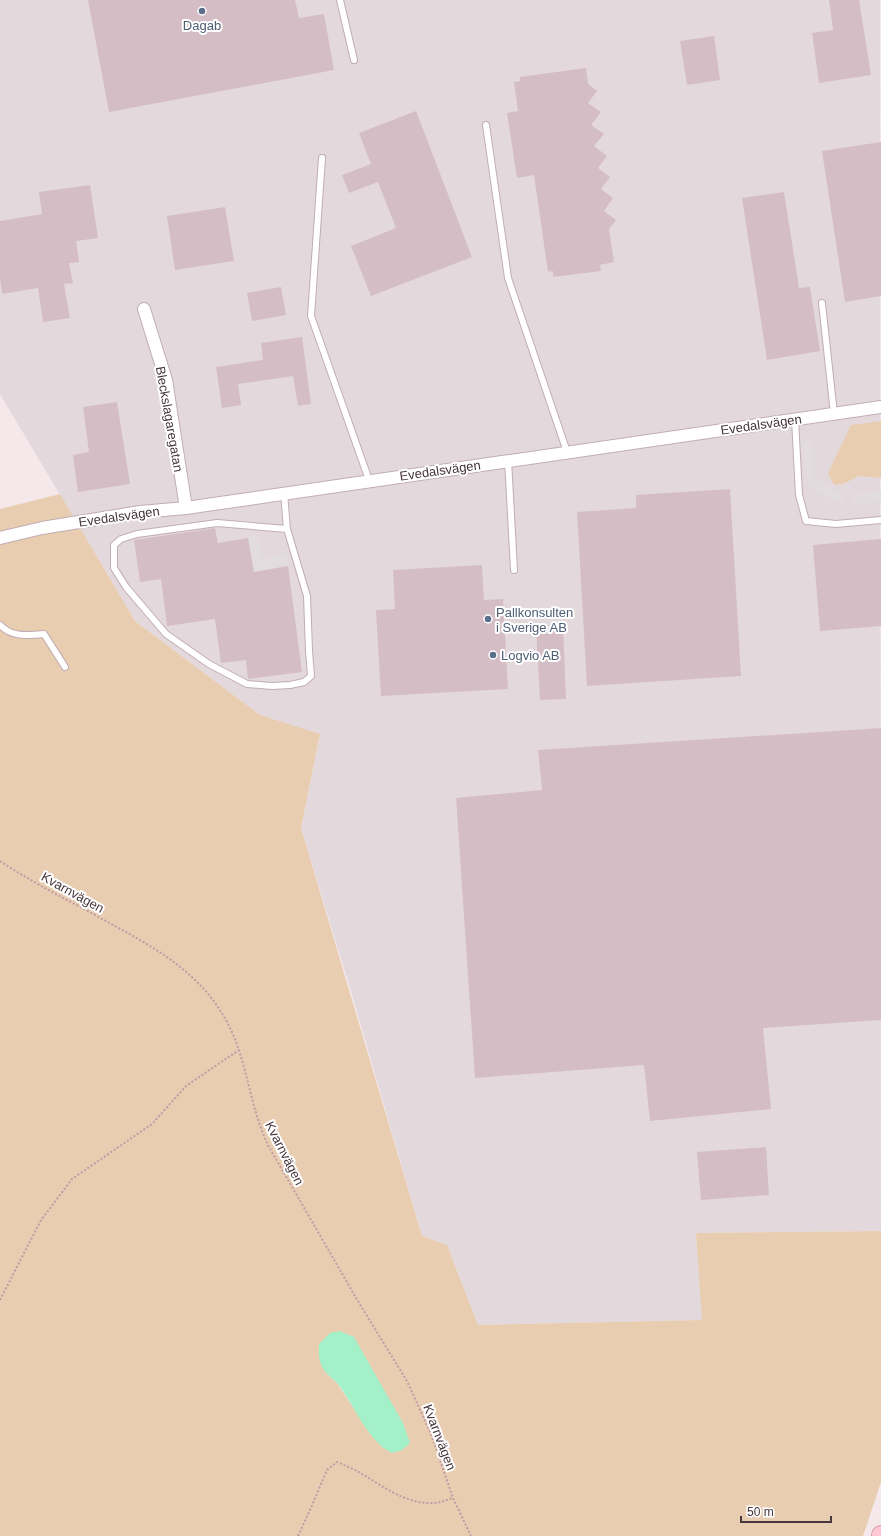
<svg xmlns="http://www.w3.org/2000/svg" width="881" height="1536" font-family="Arial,sans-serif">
<rect width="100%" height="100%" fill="#f4e8ea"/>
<path fill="#e3d9dd" d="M0 0H880L881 1231 696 1233 703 1320 478 1325 447 1245 422 1236 350 988 301 828 320 735 260 715 135 621 0 394Z"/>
<g fill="#e8cdb1" fill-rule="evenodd">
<path d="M881 421V478L859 476 843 484 834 485 828 473 851 425Z"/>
<path d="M60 494 135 621 260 715 320 734 301 828 422 1236 447 1245 478 1325 702 1320 696 1233 881 1231V1482L863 1536H0V509ZM324 1371 403 1423 383 1448 365 1426 337 1383Z"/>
</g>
<g fill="#e2dcde">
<path d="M802 441H812L814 477 836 491 844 493 845 502 828 498 805 481Z"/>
<path d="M881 492V502L852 503V493Z"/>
<path d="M258 536 262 558 286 554 288 566 254 572 248 538Z"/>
</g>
<path fill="#a4f0c8" d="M340 1331 354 1337 403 1423 410 1443 402 1450 392 1453C367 1441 354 1404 337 1383 334 1379 327 1375 324 1370 319 1363 318 1353 319 1344L330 1333Z"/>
<g fill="#d5bdc5">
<path d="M88 0H295L299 18 324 14 334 70 109 112Z"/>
<path d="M829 0H859L871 75 819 83 812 33 833 30Z"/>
<path d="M714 36 720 80 687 85 680 41Z"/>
<path d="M586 68 588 84 597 91 588 103 601 112 591 125 604 134 594 146 607 156 598 168 610 177 601 189 613 198 604 211 616 220 609 229 614 262 600 265 601 271 553 277V271L548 272 534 175 517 178 507 113 518 111 514 82 520 81V77Z"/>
<path d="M416 111 472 257 371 296 351 246 396 228 378 182 349 193 342 175 371 164 359 133Z"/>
<path d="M881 142V296L845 302 822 151Z"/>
<path d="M90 185 98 238 76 241 79 262 69 263 73 283 64 284 70 318 43 322 38 288 2 294 0 278V221L42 214 39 192Z"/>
<path d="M784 192 799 288 810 287 820 351 767 360 742 198Z"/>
<path d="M225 207 234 261 175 270 167 216Z"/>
<path d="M281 287 286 315 252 321 247 293Z"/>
<path d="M302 337 311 404 298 406 293 376 238 384 241 405 222 408 216 367 263 360 261 343Z"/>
<path d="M117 402 130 484 78 492 73 455 89 452 83 407Z"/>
<path d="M730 489 741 676 587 686 577 512 636 508V495Z"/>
<path d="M215 528 218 543 248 538 254 572 288 566 302 672 248 679 246 660 221 663 215 619 167 626 161 579 140 582 134 540Z"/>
<path d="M881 539V626L820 631 813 545Z"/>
<path d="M482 565 484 600 503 599 508 689 381 696 376 610 395 609 393 570Z"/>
<path d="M563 628 566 699 540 700 536 629Z"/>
<path d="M881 728V1020L763 1028 771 1109 650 1121 644 1065 475 1078 456 798 542 790 538 750Z"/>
<path d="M766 1147 769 1195 701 1200 697 1152Z"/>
</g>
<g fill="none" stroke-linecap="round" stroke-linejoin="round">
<defs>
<g id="lane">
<path d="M340 0 354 60"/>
<path d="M486 125 508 278 567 452"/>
<path d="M322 158 311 316 369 480"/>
<path d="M822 303 834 414"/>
<path d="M795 419 799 495 806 521 836 524 881 520"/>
<path d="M508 460 514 570"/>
<path d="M284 493 287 529 307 596 309 651 311 676 304 682 290 685 272 686 247 684 209 664 166 634 126 587 114 568V545L121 539 137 534 217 523 287 529"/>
<path d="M0 625C13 638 27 635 44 634L65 667"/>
</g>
<g id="street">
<path d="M144 309 166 380 186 508"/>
<path d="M0 538 42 528 140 512 186 508 881 407"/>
</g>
<path id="secondary" d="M881 1536V1535"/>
</defs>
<use href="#lane" stroke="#c2adb3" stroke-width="8"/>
<use href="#street" stroke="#c2adb3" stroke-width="14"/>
<use href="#secondary" stroke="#d99ca8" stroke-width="20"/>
<g stroke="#c19ba6" stroke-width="2" stroke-dasharray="2 2" stroke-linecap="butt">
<path d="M0 861C36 885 76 904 113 925 158 949 202 975 227 1022 248 1061 249 1107 269 1147L359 1303 407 1381 431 1434 453 1498 471 1536"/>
<path d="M0 1300 41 1220 72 1179 152 1124 186 1086 239 1050"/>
<path d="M298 1536 310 1510 327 1470 337 1462C344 1465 351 1468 357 1471 380 1484 404 1504 432 1503 440 1503 446 1500 453 1498"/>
</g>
<use href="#lane" stroke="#fff" stroke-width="6"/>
<use href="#street" stroke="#fff" stroke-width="12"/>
<use href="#secondary" stroke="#fec7d1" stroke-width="18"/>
</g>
<g fill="#5c6f8a" stroke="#fff" stroke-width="1.5">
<circle cx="202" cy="11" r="4"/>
<circle cx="488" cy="619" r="4"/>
<circle cx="493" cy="655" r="4"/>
</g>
<g text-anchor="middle" stroke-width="4" stroke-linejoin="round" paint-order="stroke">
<g font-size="13" fill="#4e5e75" stroke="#fff" text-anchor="start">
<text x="202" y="30" text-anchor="middle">Dagab</text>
<text x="496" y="617">Pallkonsulten<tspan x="496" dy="15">i Sverige AB</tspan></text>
<text x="501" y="660">Logvio AB</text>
</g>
<g font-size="13" fill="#47363c" stroke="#fff">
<text transform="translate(170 419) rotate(80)" y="5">Bleckslagaregatan</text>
<text transform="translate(761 424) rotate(-8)" y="5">Evedalsvägen</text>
<text transform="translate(440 470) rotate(-8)" y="5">Evedalsvägen</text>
<text transform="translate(119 516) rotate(-8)" y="5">Evedalsvägen</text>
<text transform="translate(73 892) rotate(29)" y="5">Kvarnvägen</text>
<text transform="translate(285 1153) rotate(63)" y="5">Kvarnvägen</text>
<text transform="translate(440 1437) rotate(69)" y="5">Kvarnvägen</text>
</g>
</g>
<path d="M741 1516v6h90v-6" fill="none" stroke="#47363c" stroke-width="2"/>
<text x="747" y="1516" font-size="12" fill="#47363c" stroke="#ffffff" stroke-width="3" paint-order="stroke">50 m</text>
</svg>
